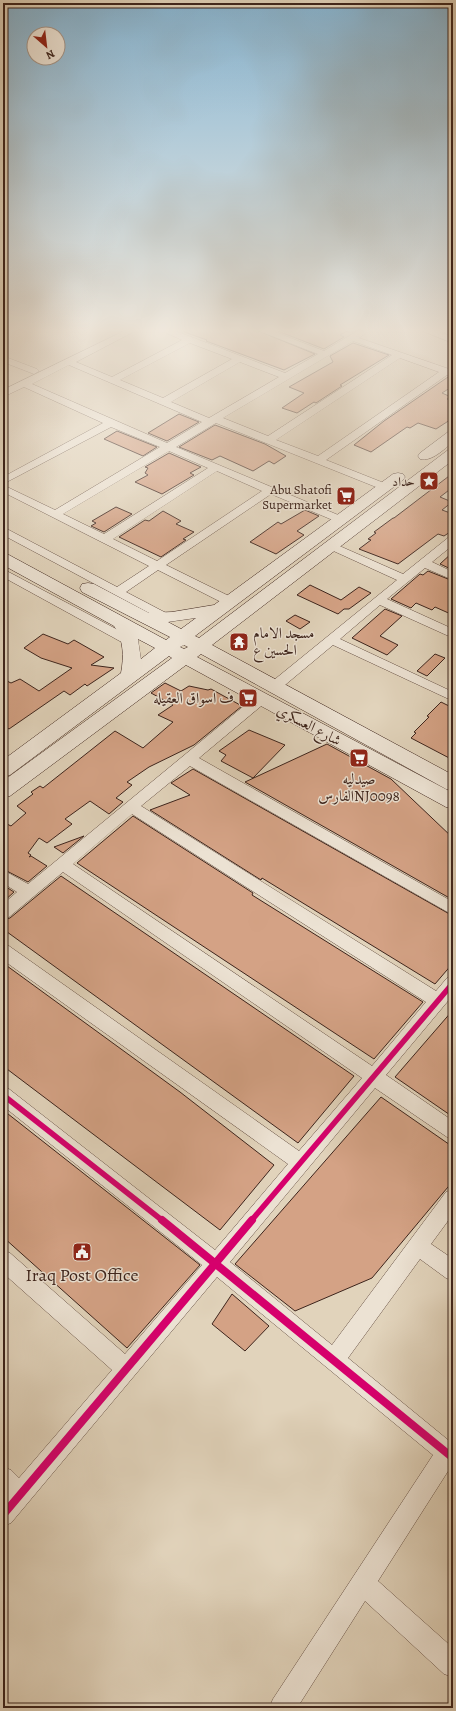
<svg xmlns="http://www.w3.org/2000/svg" width="456" height="1711" font-family="Alegreya,Amiri,serif">
<rect width="100%" height="100%" fill="#e1d3bb"/>
<filter id="stains"><feTurbulence type="fractalNoise" baseFrequency=".005" numOctaves="4"/><feColorMatrix values="0 0 0 0 .2 0 0 0 0 .09 0 0 0 0 .02 0 0 0 .5 -.17"/></filter>
<radialGradient id="worn" r=".72"><stop offset=".6" stop-color="#630" stop-opacity="0"/><stop offset="1" stop-color="#630" stop-opacity=".3"/></radialGradient>
<g fill="#d4a285" stroke="#3d241c">
<path d="M185 330H256L315 354 284 370 206 341 207 340 184 332Z"/>
<path d="M275 330H349L340 335 344 337 324 349Z"/>
<path d="M353 343 389 355 340 385 342 386 316 403 314 402 297 413 282 408 304 393 289 387 333 362 330 356Z"/>
<path d="M448 377 453 378V386L442 393 451 397 447 399 453 401V418L436 429 418 423 410 428 407 427 371 452 354 445 384 421Z"/>
<path d="M179 414 199 422 167 441 148 433Z"/>
<path d="M215 425 265 444 286 456 274 464 269 461 253 471 220 456 212 460 179 447Z"/>
<path d="M117 431 157 447 143 456 104 439Z"/>
<path d="M169 453 201 467 190 473 194 475 162 494 135 482 148 475 145 473 148 468 145 467Z"/>
<path d="M453 473V487L440 497 452 502 442 510 453 514V530L444 536 438 534 398 564 359 549 371 540 368 539 376 533 374 532 393 518H394Z"/>
<path d="M116 507 132 514 104 532 91 526 96 523 92 521Z"/>
<path d="M305 510 319 516 297 531 304 535 276 554 250 542 278 522 281 524Z"/>
<path d="M163 511 181 521 176 524 194 532 183 539 186 540 161 557 119 537 145 520 149 521Z"/>
<path d="M453 552V570L440 564Z"/>
<path d="M428 571 453 581V615L435 607 432 610 416 603 411 608 391 599 420 574 423 575Z"/>
<path d="M310 585 341 600 359 587 371 593 349 609H344L338 614 297 595Z"/>
<path d="M385 609 402 616 380 636 398 645 387 655 352 638Z"/>
<path d="M295 615 310 622 300 629 286 621Z"/>
<path d="M43 634 68 644 74 640 104 657 91 665 114 668 87 686 85 684 70 695 64 691 9 729 3 725V679L11 683 20 679 39 691 72 668 41 658 24 648Z"/>
<path d="M435 654 445 658 427 676 417 671Z"/>
<path d="M165 683 181 691 189 686 208 690 211 689 242 706 194 745 149 767 127 782 132 785 116 798 123 802 109 814 90 801 65 819 72 824 47 843 39 838 28 853 31 855 29 857 31 856 47 866 28 882 3 869V822L11 826 26 813 17 806 33 794 31 792 40 786 43 788 115 731 143 748 173 722 158 715 173 705 151 693Z"/>
<path d="M441 702 453 708V760L411 738 416 733 414 732 429 717 427 716Z"/>
<path d="M249 730 285 745 253 778 221 761 226 755 219 751Z"/>
<path d="M327 744 391 779 453 838V900L245 782Z"/>
<path d="M193 769 453 916V963L435 984 262 878 261 880 150 810 190 795 171 783Z"/>
<path d="M133 816 253 893 252 895 423 1002 374 1059 77 863Z"/>
<path d="M84 836 63 853 54 847Z"/>
<path d="M61 876 354 1076 298 1143 3 929V920L10 918Z"/>
<path d="M3 885 14 892 3 902Z"/>
<path d="M3 963 180 1092 274 1165 220 1230 3 1066Z"/>
<path d="M453 1010V1117L395 1077Z"/>
<path d="M381 1097 453 1147V1181L372 1278 295 1311 235 1264Z"/>
<path d="M3 1110 200 1265 127 1348 3 1237Z"/>
<path d="M232 1294 269 1326 245 1351 212 1324Z"/>
</g>
<g fill="none" stroke-linecap="round" stroke-linejoin="round">
<defs>
<g id="minor">
<path d="M126 330H137L76 362 112 377 182 340 160 330H173L285 373 318 354 257 330H270L324 351 359 330H370L359 338 449 369 453 371V377L447 375 326 460 389 485 390 487 389 489H381L216 423 176 447 343 517 345 519 339 522 335 521 271 494 166 565 233 598 235 601 233 604H225L158 570 126 592 170 615 172 618 170 621 166 622 3 535V528L7 529 117 587 149 566 3 492V485L55 510 160 447 111 427 3 484V477L103 423 24 387 3 397V390ZM353 341 392 355 268 436 223 418ZM190 343 232 359 163 398 120 380ZM400 358 439 372 318 456 276 440ZM240 362 279 377 209 418 171 402ZM69 365 202 422 167 443 32 384ZM169 451 208 468 104 534 63 514ZM217 471 262 491 157 561 113 539Z"/>
<path d="M420 330H433L453 337V343Z"/>
<path d="M3 356 37 369 39 371 34 374 3 362Z"/>
<path d="M453 536V545L432 562 453 572V580L425 568 387 599 453 629V638L380 605 340 639 453 692V701L333 645 279 690 274 691 269 690 267 687 269 684 397 580 327 548 325 546 327 544H335L403 574 449 537Z"/>
<path d="M3 569 135 639 137 642 135 645H127L3 577Z"/>
<path d="M261 695 266 696 268 699 266 702 199 758 453 902V915L190 766 141 806 436 991 447 978 453 976V995L386 1075 453 1121V1139L447 1137 375 1088 230 1262 332 1345 446 1192 453 1189V1214L431 1244 453 1259V1281L446 1278 420 1259 348 1358 453 1444V1469L450 1468 378 1581 453 1648V1677L444 1674 365 1601 297 1708H269L273 1699 433 1455 217 1277 11 1523 3 1526V1498L5 1496 3 1494V1467L11 1470 19 1478 112 1370 3 1273V1250L10 1253 125 1354 202 1265 3 1106V1087L9 1089 215 1250 288 1164 3 960V944L9 946 299 1151 362 1078 63 872 9 917 3 919V904L17 892 3 883V870L28 884 256 696ZM132 814 426 1002 372 1066 73 864Z"/>
</g>
<g id="secondary">
<path d="M453 431V442C444 449 432 462 420 459L418 456 420 453 448 432Z"/>
<path d="M453 449V460L212 645 453 775V791L446 789 201 654 197 657 453 793V809L446 807 186 665 10 796 3 798V781L172 658 169 656 10 775 3 777V760L121 673C124 657 124 640 114 626L3 565V553L9 555 166 640 170 637 82 592 80 588 82 584 88 583 94 584 149 613 172 612 214 605 393 474 398 473 403 474 405 477 403 480 195 636 199 638 448 450ZM196 618 181 629 168 622ZM138 639 155 648 141 659ZM184 645 188 647 184 649 180 647Z"/>
</g>
</defs>
<use href="#minor" stroke="#665044" stroke-width="1"/>
<use href="#secondary" stroke="#3d241c" stroke-width="1"/>
<use href="#minor" fill="#ece2d3" fill-rule="evenodd"/>
<use href="#secondary" fill="#ece2d3" fill-rule="evenodd"/>
<defs>
<g id="cycleway-far1">
<path d="M3 1095 163 1221"/>
<path d="M251 1221 453 983"/>
</g>
<g id="cycleway">
<path d="M162 1220 453 1458"/>
<path d="M3 1515 252 1220"/>
</g>
</defs>
<use href="#cycleway-far1" stroke="#ece2d3" stroke-width="8"/>
<use href="#cycleway" stroke="#ece2d3" stroke-width="10"/>
<use href="#cycleway-far1" stroke="#d6006c" stroke-width="5.5"/>
<use href="#cycleway" stroke="#d6006c" stroke-width="8"/>
</g>
<linearGradient id="sky" x2="0" y2="1"><stop stop-color="#86b5d3"/><stop offset="0.58" stop-color="#f2ebe0"/><stop offset="1" stop-color="#f2ebe0" stop-opacity="0"/></linearGradient>
<rect width="456" height="570" fill="url(#sky)"/>
<defs>
<symbol id="sight-square" viewBox="-11 -11 22 22"><rect x="-9" y="-9" width="18" height="18" rx="4" fill="#8f2418" stroke="#ece2d3"/><path d="M0-6L1.8-2.2L6-1.7L2.9 1.2L3.7 5.4L0 3.3L-3.7 5.4L-2.9 1.2L-6-1.7L-1.8-2.2Z" fill="#fff"/></symbol>
<symbol id="supermarket-square" viewBox="-11 -11 22 22"><rect x="-9" y="-9" width="18" height="18" rx="4" fill="#8f2418" stroke="#ece2d3"/><path d="M-6-5.5h2.5l.6 2H6L4.5 2H-2.5L-4.4-4H-6ZM-1.5 3.2a1.3 1.3 0 1 0 .1 0ZM3 3.2a1.3 1.3 0 1 0 .1 0Z" fill="#fff"/></symbol>
<symbol id="temple-square" viewBox="-11 -11 22 22"><rect x="-9" y="-9" width="18" height="18" rx="4" fill="#8f2418" stroke="#ece2d3"/><path d="M0-6L5-2H3V0L6.5 2.5H4V6H1.5V3h-3V6H-4V2.5H-6.5L-3 0V-2H-5Z" fill="#fff"/></symbol>
<symbol id="civic-square" viewBox="-11 -11 22 22"><rect x="-9" y="-9" width="18" height="18" rx="4" fill="#8f2418" stroke="#ece2d3"/><path d="M-.6-6.5H3V-4.5H.6V-3L4-1V1h2V6H-6V1h2V-1L-.6-3ZM-1.2 2.5V6h2.4V2.5Z" fill="#fff"/></symbol>
</defs>
<g fill-rule="evenodd">
<use href="#sight-square" x="418" y="470" width="22" height="22"/>
<use href="#supermarket-square" x="335" y="485" width="22" height="22"/>
<use href="#temple-square" x="228" y="631" width="22" height="22"/>
<use href="#supermarket-square" x="237" y="687" width="22" height="22"/>
<use href="#supermarket-square" x="348" y="747" width="22" height="22"/>
<use href="#civic-square" x="71" y="1241" width="22" height="22"/>
</g>
<g text-anchor="middle" stroke-width="3" stroke-linejoin="round" paint-order="stroke">
<g font-size="13" fill="#3d241c" stroke="#ece2d3" text-anchor="end">
<text x="415" y="486">حداد</text>
<text x="332" y="494">Abu Shatofi<tspan x="332" dy="15">Supermarket</tspan></text>
</g>
<g font-size="15" fill="#3d241c" stroke="#ece2d3" text-anchor="start">
<text x="253" y="638">مسجد الامام<tspan x="253" dy="17">الحسين ع</tspan></text>
<text x="234" y="703" text-anchor="end">ف اسواق العقيله</text>
<text x="359" y="784" text-anchor="middle">صيدليه<tspan x="359" dy="17">الفارسNJ0098</tspan></text>
</g>
<g font-size="15" fill="#3d241c" stroke="#ece2d3">
<text transform="translate(309 725) rotate(28)" y="5">شارع العسكري</text>
</g>
<g font-size="18" fill="#3d241c" stroke="#ece2d3">
<text x="82" y="1281">Iraq Post Office</text>
</g>
</g>
<rect width="456" height="1711" fill="none" stroke="#e1d3bb" stroke-width="16"/>
<rect x="4" y="4" width="448" height="1703" fill="none" stroke="#3d241c" stroke-width="2"/>
<rect x="8" y="8" width="440" height="1695" fill="none" stroke="#3d241c"/>
<g transform="translate(46 46) rotate(152)"><circle r="19" fill="#ece2d3" stroke="#a6968a"/>
<path d="M0-3L7 15L0 10L-7 15Z" fill="#8f2418"/>
<text y="-6" font-size="11" font-weight="bold" text-anchor="middle" fill="#3d241c">N</text>
</g>
<rect width="100%" height="100%" filter="url(#stains)"/>
<rect width="100%" height="100%" fill="url(#worn)"/>
</svg>
